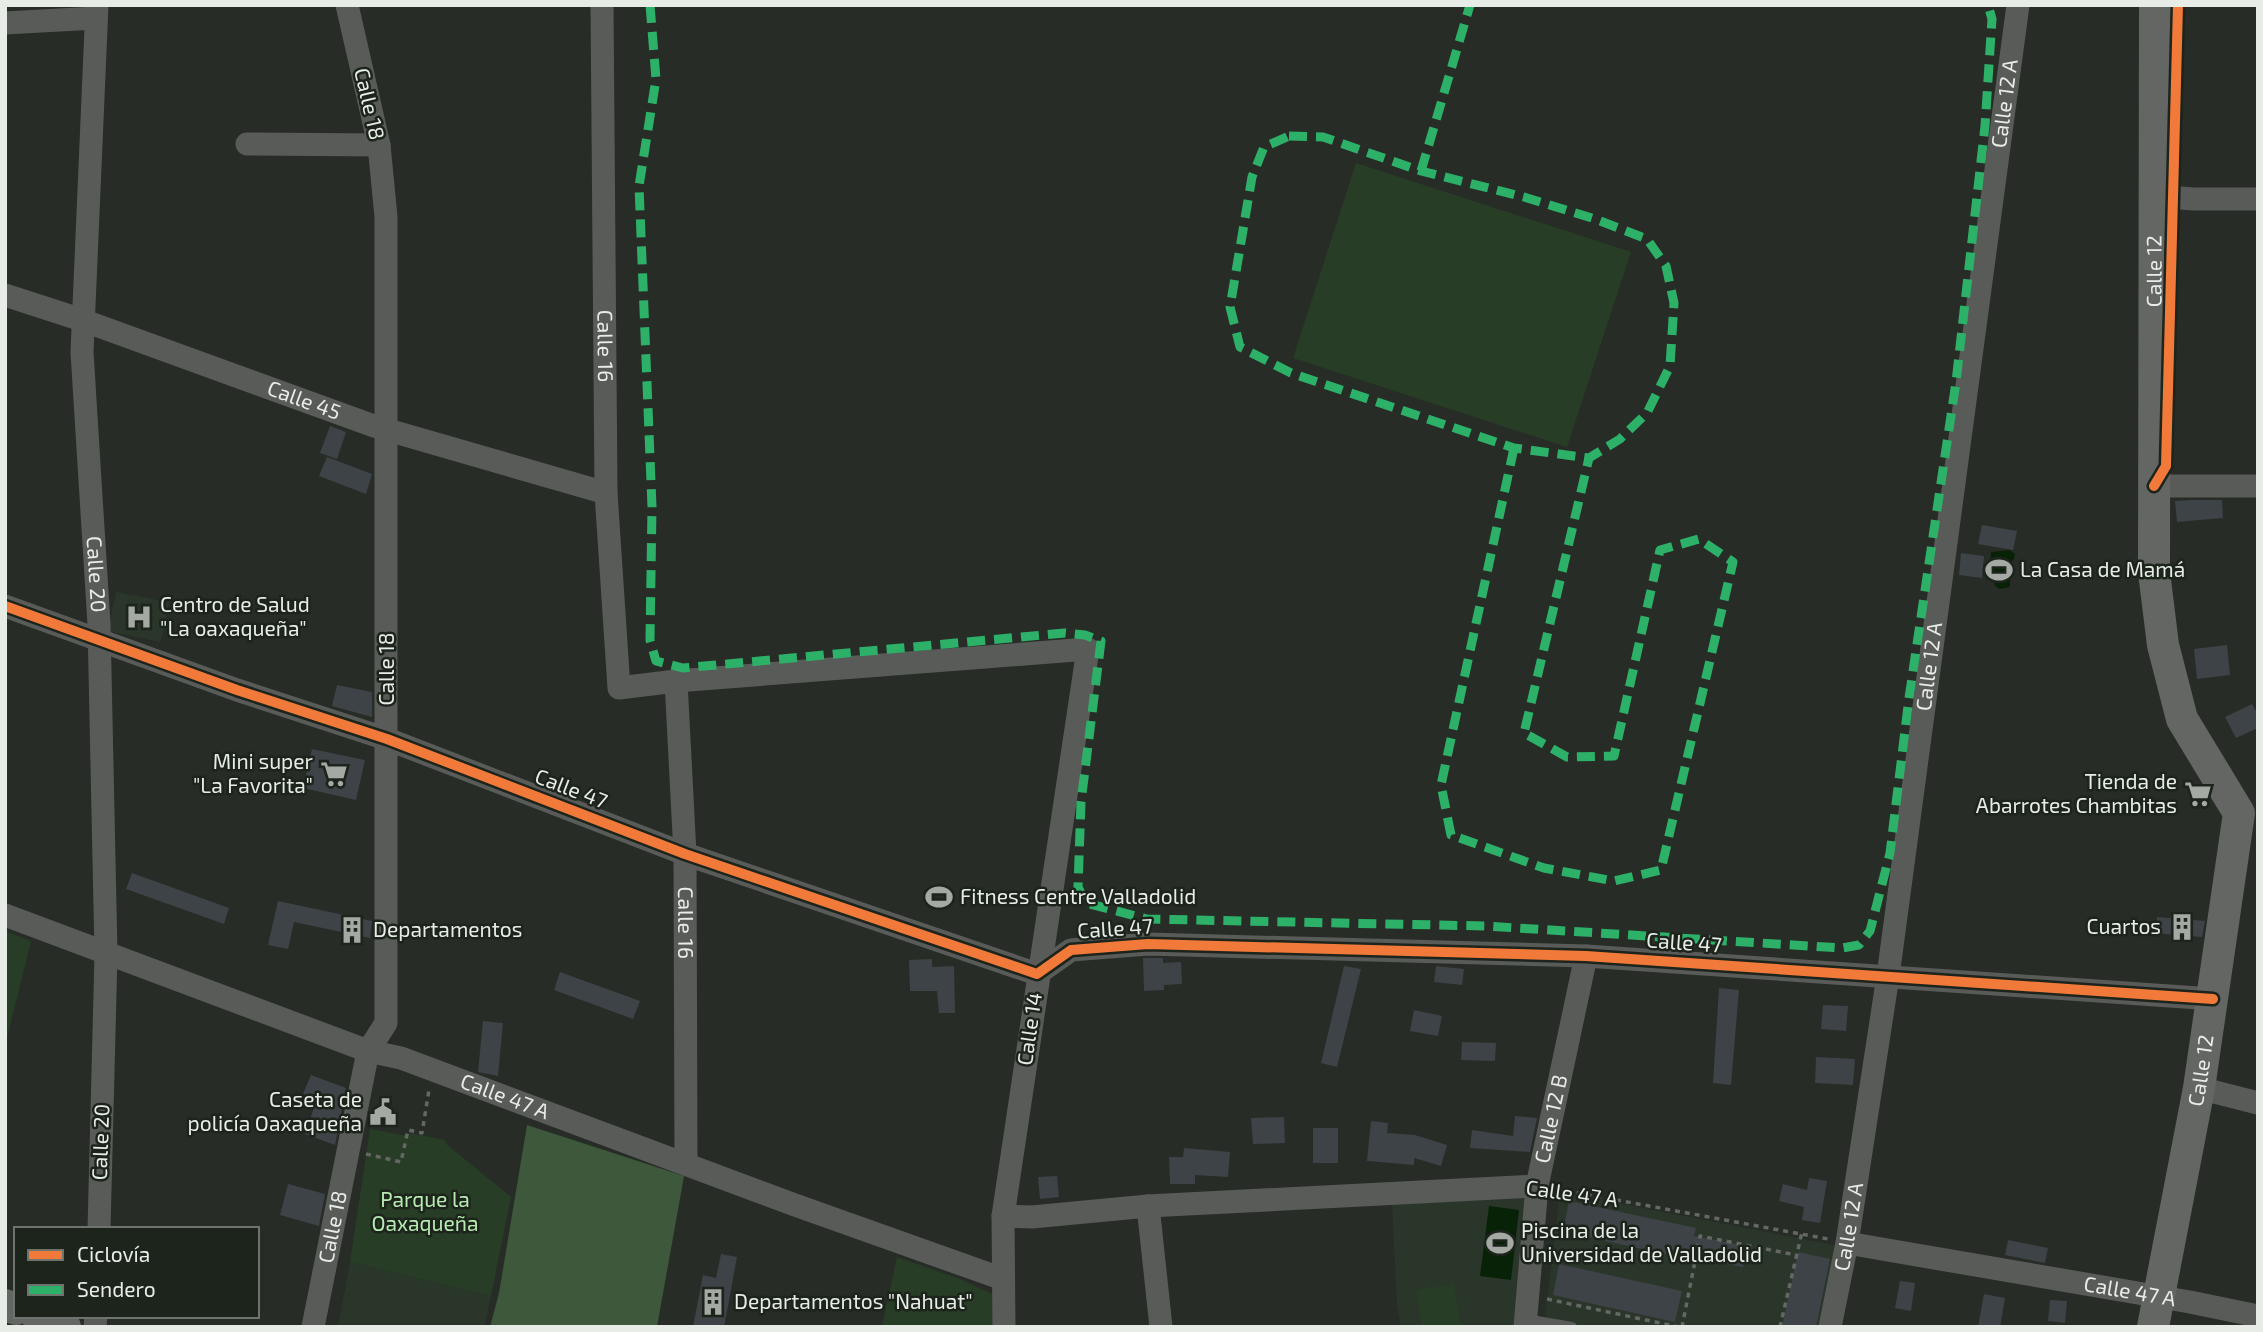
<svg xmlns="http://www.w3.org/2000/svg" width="2263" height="1332" font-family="'Exo 2',sans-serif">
<rect width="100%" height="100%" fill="#272c27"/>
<g fill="#2a362a">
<path d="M116 592 169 602 161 642 108 631Z"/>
<path d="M1560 1192 1844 1247 1828 1327H1544Z"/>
<path d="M1530 1198 1517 1327H1401L1397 1305 1392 1204Z"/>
<path d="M350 1262 491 1296 484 1327H338Z"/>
</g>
<g fill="#283d26">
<path d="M1356 163 1631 252 1567 447 1293 358Z"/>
<path d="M5 931 31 941 5 1046Z"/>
<path d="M370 1129 408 1136 410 1133 445 1140V1143L511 1197 491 1296 350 1262Z"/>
<path d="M897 1257 960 1279 1000 1298 998 1327H882Z"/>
<path d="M1454 1284 1461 1327H1422L1416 1290Z"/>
</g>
<path fill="#3d583b" d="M527 1125 684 1176 657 1327H490L499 1293Z"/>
<g fill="#072207">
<path d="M2010 550 2015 554 2014 559 2005 568 2010 580V587L2000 589 1995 586 1990 563 1991 552Z"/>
<path d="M1489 1206 1519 1210 1511 1280 1480 1276Z"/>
</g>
<g fill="#3e4347">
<path d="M330 426 346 432 337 459 320 453Z"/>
<path d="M327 457 372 474 366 494 319 476Z"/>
<path d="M2192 500H2222L2223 518 2177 522 2175 501Z"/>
<path d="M1982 525 2017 531 2013 550 1978 544Z"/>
<path d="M1961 553 1984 556 1982 578 1959 575Z"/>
<path d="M2227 645 2230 675 2197 679 2194 649Z"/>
<path d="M337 685 372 692V717L332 706Z"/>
<path d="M2252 704 2258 715V728L2236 738 2225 717Z"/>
<path d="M312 749 365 760 356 800 303 788Z"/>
<path d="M132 873 229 908 224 924 126 889Z"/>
<path d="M278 901 372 921 370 938 294 922 288 949 268 945Z"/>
<path d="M2157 917 2205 921 2202 937 2155 933Z"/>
<path d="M1143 958H1163V963L1181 962 1182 984 1164 985V990L1144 991Z"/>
<path d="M932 959V967L954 966 955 1013H939L937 991H910L909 960Z"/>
<path d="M1344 966 1361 969 1337 1067 1321 1063Z"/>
<path d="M1436 966 1464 969 1462 985 1434 982Z"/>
<path d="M560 972 640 1001 633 1019 554 990Z"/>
<path d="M1719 988 1739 990 1731 1085 1713 1083Z"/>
<path d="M1823 1005 1848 1006 1846 1031 1821 1029Z"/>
<path d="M1414 1010 1442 1016 1438 1036 1410 1031Z"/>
<path d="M483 1021 503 1023 498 1076 478 1072Z"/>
<path d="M1462 1042 1496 1043 1495 1061 1461 1060Z"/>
<path d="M1816 1057 1855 1059 1853 1085 1815 1083Z"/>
<path d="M311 1075 346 1088 335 1145 305 1134 317 1099 303 1094Z"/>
<path d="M1515 1116 1537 1118 1530 1152 1470 1148 1472 1130 1513 1136Z"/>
<path d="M1284 1117 1285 1143 1253 1144 1251 1118Z"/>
<path d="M1371 1121 1388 1123 1387 1133 1415 1135 1447 1145 1441 1166 1414 1158V1165L1367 1161Z"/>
<rect x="1313" y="1128" width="25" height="35"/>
<path d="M1184 1148 1230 1152 1228 1177 1195 1175V1184H1170L1169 1157H1183Z"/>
<path d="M1057 1176 1059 1197 1040 1199 1038 1177Z"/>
<path d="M1809 1178 1827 1181 1820 1223 1802 1220 1804 1207 1779 1201 1783 1184 1807 1190Z"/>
<path d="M288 1184 325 1194 319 1226 280 1215Z"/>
<path d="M1569 1201 1696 1228 1694 1236 1747 1246 1743 1267 1690 1257 1689 1259 1563 1232Z"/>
<path d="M2008 1240 2048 1248 2045 1263 2005 1255Z"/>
<path d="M1798 1252 1830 1259 1816 1327H1782Z"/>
<path d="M721 1254 737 1257 724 1327H693L703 1275 716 1278Z"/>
<path d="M1559 1264 1682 1291 1675 1322 1553 1295Z"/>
<path d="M1900 1281 1915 1283 1911 1311 1895 1308Z"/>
<path d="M1984 1294 2005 1298 2000 1327H1978Z"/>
<path d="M2050 1300 2067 1301 2065 1323 2048 1321Z"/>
</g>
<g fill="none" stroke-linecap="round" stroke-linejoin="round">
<g stroke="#656765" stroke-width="3.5" stroke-dasharray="5 5" stroke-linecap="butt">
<path d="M366 1154 401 1162 408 1130 422 1133 429 1090"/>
<path d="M1557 1189 1828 1239"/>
<path d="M1547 1299 1679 1327"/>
<path d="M1682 1327 1700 1236 1796 1255"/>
<path d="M1780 1327 1802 1232"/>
</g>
<path stroke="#595b59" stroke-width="10" d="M1525 1319 1572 1327"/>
<g stroke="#595b59" stroke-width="23">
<path id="s1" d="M97 5 82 352 99 624 106 954 99 1229"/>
<path id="s2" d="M602 5 606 493 619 688 676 681 1088 649 1003 1216 1004 1327"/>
<path d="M5 23 96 18"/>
<path d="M247 144 379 145"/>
<path d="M2156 196 2193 199H2258"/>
<path id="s3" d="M5 295 82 320 374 426 606 493"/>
<path d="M2154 486H2258"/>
<path d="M5 606 237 690 387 739 685 854 1037 974 1071 950 1148 944 1586 956 2213 999"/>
<path id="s4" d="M676 681 685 854 686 1164"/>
<path id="s5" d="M5 915 368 1051 401 1058 795 1205 1003 1279"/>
<path d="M2199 1088 2258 1103"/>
<path d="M1148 1206 1161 1327"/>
<path d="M1003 1216 1032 1217 1148 1206 1537 1186"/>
<path id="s6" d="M1847 1243 2190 1302 2258 1316"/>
<path d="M95 1327 96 1316"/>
<path id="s7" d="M313 1327 368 1051 386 1023V217L379 145 347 5"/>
<path id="s8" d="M1525 1327 1537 1186 1586 956"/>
<path id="s9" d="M1830 1327 1847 1243 1888 976 2018 5"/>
</g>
<g stroke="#636663" stroke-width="32">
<path d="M5 1305 16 1309"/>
<path d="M37 1316 65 1327"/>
<path id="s10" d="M2153 1327 2199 1088 2239 813 2182 719 2163 645 2154 572 2155 5"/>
</g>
<g stroke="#2db169" stroke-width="9" stroke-dasharray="18 9" stroke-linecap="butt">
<path d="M650 5 656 79 639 186 652 507 650 640 656 661 683 668 1065 633 1085 635 1101 641 1081 802 1078 887 1086 903 1147 919 1485 926 1842 948 1859 945 1870 931 1890 853 1909 698 1956 382 1985 126 1992 19 1988 5"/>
<path d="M1289 136 1323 137 1421 171 1524 197 1595 219 1647 239 1666 266 1674 303 1670 366 1647 413 1620 439 1589 458 1514 448 1291 373 1240 347 1230 307 1252 177 1264 147Z"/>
<path d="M1421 171 1470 5"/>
<path d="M1514 448 1441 785 1451 835 1544 868 1614 881 1661 870 1733 562 1699 539 1660 550 1614 756 1567 757 1524 733 1589 458"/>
</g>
<defs>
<g id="cycleway">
<path d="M2154 486 2166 466 2178 5"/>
<path d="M5 606 237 690 387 739 685 854 1037 974 1071 950 1148 944 1586 956 2213 999"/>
</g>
</defs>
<use href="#cycleway" stroke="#1c241c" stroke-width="15"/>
<use href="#cycleway" stroke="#f17a3a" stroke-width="10"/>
</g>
<defs>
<symbol id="stadium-bare" viewBox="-9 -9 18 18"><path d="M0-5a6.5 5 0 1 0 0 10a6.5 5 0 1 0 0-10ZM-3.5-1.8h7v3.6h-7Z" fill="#a4a9a4" stroke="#1c241c" stroke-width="2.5" paint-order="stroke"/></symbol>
<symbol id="hospital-bare" viewBox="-9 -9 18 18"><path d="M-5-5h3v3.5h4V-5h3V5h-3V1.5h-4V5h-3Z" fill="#a4a9a4" stroke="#1c241c" stroke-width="2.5" paint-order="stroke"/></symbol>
<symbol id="supermarket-bare" viewBox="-9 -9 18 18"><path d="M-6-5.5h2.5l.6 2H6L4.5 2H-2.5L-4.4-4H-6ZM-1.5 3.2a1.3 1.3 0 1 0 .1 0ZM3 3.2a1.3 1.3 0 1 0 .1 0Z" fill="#a4a9a4" stroke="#1c241c" stroke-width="2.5" paint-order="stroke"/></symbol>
<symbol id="building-bare" viewBox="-9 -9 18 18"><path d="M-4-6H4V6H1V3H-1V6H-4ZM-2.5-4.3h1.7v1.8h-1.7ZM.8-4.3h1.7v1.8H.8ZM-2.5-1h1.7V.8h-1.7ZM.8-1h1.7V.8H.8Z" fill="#a4a9a4" stroke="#1c241c" stroke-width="2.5" paint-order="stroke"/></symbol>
<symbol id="civic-bare" viewBox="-9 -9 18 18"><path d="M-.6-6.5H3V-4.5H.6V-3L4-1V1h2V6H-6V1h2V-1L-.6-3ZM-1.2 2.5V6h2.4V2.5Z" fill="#a4a9a4" stroke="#1c241c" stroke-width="2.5" paint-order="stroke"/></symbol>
</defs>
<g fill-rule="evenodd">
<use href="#stadium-bare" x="1980" y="551" width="38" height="38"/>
<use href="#hospital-bare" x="120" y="598" width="38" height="38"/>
<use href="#supermarket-bare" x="315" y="755" width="38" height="38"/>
<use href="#supermarket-bare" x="2179" y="775" width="38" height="38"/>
<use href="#stadium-bare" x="920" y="878" width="38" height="38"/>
<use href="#building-bare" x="2163" y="908" width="38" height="38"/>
<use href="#building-bare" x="333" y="911" width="38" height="38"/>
<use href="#civic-bare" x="364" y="1093" width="38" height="38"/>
<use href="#stadium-bare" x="1481" y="1224" width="38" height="38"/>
<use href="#building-bare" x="694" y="1283" width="38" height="38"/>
</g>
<g text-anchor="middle" stroke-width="5" stroke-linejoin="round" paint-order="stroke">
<g font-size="21" fill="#e7ece7" stroke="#1c241c">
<text transform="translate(369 104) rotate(77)" y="7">Calle 18</text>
<text dy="7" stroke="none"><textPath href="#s9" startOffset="1236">Calle 12 A</textPath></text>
<text dy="7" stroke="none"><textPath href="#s10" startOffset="1082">Calle 12</textPath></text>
<text dy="7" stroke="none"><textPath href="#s2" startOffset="341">Calle 16</textPath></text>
<text dy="7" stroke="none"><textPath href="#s3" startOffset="317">Calle 45</textPath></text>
<text dy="7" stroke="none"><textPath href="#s1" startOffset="570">Calle 20</textPath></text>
<text dy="7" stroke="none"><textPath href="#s9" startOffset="668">Calle 12 A</textPath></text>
<text transform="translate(387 669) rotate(-90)" y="7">Calle 18</text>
<text transform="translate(571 789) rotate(21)" y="7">Calle 47</text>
<text dy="7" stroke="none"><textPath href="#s4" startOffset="242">Calle 16</textPath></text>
<text transform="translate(1115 929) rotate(-4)" y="7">Calle 47</text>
<text transform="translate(1684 943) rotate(4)" y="7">Calle 47</text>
<text transform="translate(1030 1029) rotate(-82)" y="7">Calle 14</text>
<text dy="7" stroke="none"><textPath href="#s10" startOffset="261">Calle 12</textPath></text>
<text dy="7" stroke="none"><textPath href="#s5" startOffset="532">Calle 47 A</textPath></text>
<text dy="7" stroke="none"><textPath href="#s8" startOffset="210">Calle 12 B</textPath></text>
<text transform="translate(101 1142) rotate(-88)" y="7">Calle 20</text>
<text transform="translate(1572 1194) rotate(8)" y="7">Calle 47 A</text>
<text dy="7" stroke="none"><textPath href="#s7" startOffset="102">Calle 18</textPath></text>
<text dy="7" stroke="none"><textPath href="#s9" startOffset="102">Calle 12 A</textPath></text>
<text dy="7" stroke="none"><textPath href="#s6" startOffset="287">Calle 47 A</textPath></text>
</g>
<g font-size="21" fill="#e7ece7" stroke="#1c241c" text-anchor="start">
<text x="2020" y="577">La Casa de Mamá</text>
<text x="160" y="612">Centro de Salud<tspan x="160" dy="24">"La oaxaqueña"</tspan></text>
<text x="313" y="769" text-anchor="end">Mini super<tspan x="313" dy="24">"La Favorita"</tspan></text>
<text x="2177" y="789" text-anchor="end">Tienda de<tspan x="2177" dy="24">Abarrotes Chambitas</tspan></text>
<text x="960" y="904">Fitness Centre Valladolid</text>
<text x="2161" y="934" text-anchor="end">Cuartos</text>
<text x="373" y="937">Departamentos</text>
<text x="362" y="1107" text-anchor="end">Caseta de<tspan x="362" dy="24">policía Oaxaqueña</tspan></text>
<text x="1521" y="1238">Piscina de la<tspan x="1521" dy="24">Universidad de Valladolid</tspan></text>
<text x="734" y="1309">Departamentos "Nahuat"</text>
</g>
<g font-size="21" fill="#b6eab1" stroke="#1c241c">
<text x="425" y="1207">Parque la<tspan x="425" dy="24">Oaxaqueña</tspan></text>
</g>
</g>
<rect width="2263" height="1332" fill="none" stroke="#e7ece7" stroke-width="14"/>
<rect x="14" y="1227" width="245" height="91" fill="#1c241c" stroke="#6d746d" stroke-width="2"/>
<rect x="28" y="1250" width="35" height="10" fill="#f17a3a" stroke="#6d746d" stroke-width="2"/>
<text x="77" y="1262" font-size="21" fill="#e7ece7">Ciclovía</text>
<rect x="28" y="1285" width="35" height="10" fill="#2db169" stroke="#6d746d" stroke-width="2"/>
<text x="77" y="1297" font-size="21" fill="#e7ece7">Sendero</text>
</svg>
